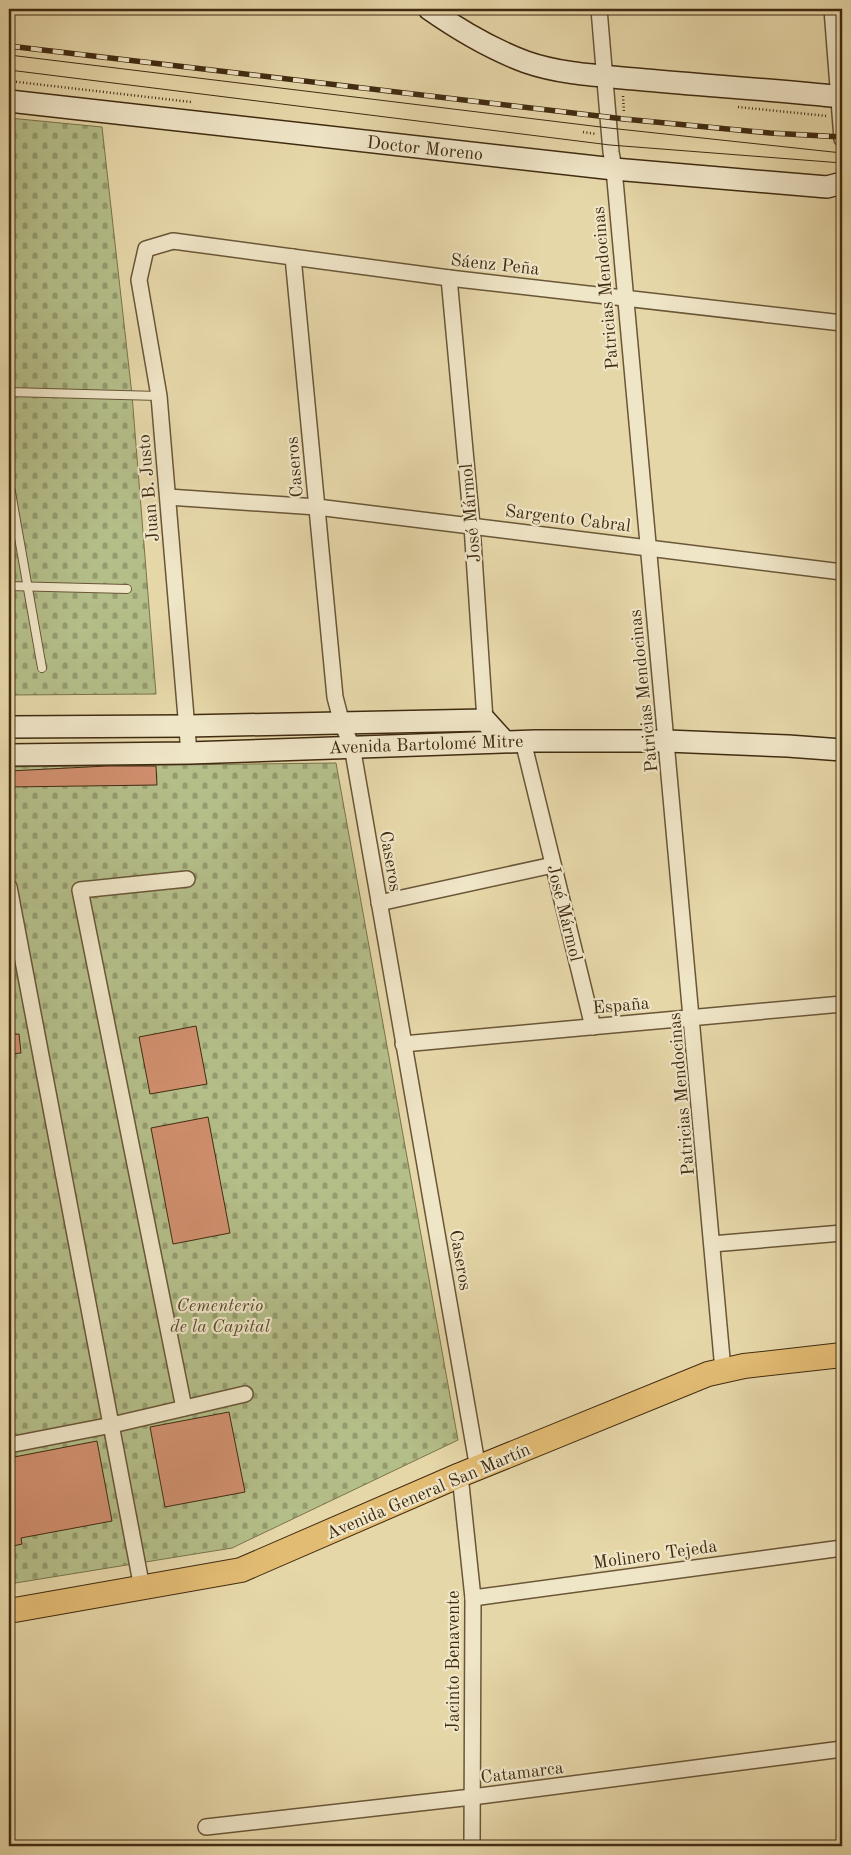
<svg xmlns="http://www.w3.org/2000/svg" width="851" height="1855" font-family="'Old Standard TT',serif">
<defs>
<pattern id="cemetery-stones" width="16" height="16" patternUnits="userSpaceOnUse" patternTransform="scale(1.25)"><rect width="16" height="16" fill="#b4be89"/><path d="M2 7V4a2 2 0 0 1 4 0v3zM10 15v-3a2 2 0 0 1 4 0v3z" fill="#949b6f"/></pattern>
</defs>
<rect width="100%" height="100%" fill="#e6d7a9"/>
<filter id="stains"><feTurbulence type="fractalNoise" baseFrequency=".004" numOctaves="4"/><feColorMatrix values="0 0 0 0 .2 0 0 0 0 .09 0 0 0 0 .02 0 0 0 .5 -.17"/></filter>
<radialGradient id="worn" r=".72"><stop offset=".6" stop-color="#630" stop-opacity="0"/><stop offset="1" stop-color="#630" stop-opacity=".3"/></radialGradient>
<g fill="url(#cemetery-stones)" stroke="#7a744d">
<path d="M9 118 102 127 132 395 156 694 9 695Z"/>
<path d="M336 763 458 1440 232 1548 9 1584V767Z"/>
</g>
<g fill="#d08f6e" stroke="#402b11">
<path d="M107 766H156L157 785 9 787V771Z"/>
<path d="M196 1026 207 1084 150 1094 139 1037Z"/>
<path d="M19 1034 21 1053 9 1054V1035Z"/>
<path d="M208 1117 230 1233 173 1244 151 1128Z"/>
<path d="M229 1412 245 1492 165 1507 150 1427Z"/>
<path d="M97 1441 112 1521 21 1538 22 1544 9 1547V1458Z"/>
</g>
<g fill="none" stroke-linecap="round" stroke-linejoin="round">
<defs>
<g id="lane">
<path d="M9 392 159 396"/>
<path d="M9 481 42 668"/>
<path d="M9 586 127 589"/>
</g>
<g id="street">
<path d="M599 9 611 152 614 169C649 569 688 969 723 1370"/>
<path d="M832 9 842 139"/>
<path d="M293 257 335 697 342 724 352 746 478 1469"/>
<path d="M449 278 472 526 485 720"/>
<path d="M168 497 317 507 842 572"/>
<path d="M523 741 593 1027"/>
<path d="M189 753 159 396 139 280 146 249 173 241 449 278 842 323"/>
<path d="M9 887 142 1588"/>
<path d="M379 903 553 865"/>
<path d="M403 1044 842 1004"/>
<path d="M712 1244 842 1233"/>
<path d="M184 1408 80 890 187 879"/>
<path d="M9 1445 112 1425 245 1394"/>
<path d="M460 1475 473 1598 472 1846"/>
<path d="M473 1598 842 1548"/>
<path d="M206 1827 472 1797 842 1749"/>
</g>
<g id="secondary">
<path d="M429 9C459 30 491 49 526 62 563 75 606 76 645 80 711 86 777 90 842 97"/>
<path d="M9 101 614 169 827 187 842 183"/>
<path d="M9 727 186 726 485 720 504 741"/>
<path d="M9 755 189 753 535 741H667L788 746 842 750"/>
</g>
<path id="primary" d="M9 1611 241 1570 460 1475 708 1374 744 1366 842 1355"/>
</defs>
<use href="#lane" stroke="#6a5637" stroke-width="10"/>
<use href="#street" stroke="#6a5637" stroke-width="18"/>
<use href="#secondary" stroke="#402b11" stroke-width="24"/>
<use href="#primary" stroke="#402b11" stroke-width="26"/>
<g stroke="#402b11" stroke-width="2.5" stroke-dasharray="1 2.5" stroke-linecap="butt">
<path d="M9 81 191 102"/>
<path d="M623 96 624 113"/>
<path d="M738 107 827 116"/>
<path d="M583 132 596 134"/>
</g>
<use href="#lane" stroke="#efe5c7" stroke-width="8"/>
<use href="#street" stroke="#efe5c7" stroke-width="15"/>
<use href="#secondary" stroke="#efe5c7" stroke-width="21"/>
<use href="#primary" stroke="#e3bc74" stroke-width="24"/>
<g stroke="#402b11" stroke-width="1">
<path d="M9 55 609 128 842 153"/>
<path d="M9 70 610 145 842 163"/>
</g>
<defs>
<path id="rail" d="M9 46 624 119 770 133 842 137"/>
</defs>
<use href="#rail" stroke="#402b11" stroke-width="5.5"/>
<use href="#rail" stroke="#efe5c7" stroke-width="4" stroke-dasharray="11" stroke-linecap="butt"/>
</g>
<g text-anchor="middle" stroke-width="4.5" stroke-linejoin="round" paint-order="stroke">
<g font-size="18" fill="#402b11" stroke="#efe5c7">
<text transform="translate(425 148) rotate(6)" y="6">Doctor Moreno</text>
<text transform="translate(495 264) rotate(6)" y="6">Sáenz Peña</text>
<text transform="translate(605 288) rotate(-95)" y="6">Patricias Mendocinas</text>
<text transform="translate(294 467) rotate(-95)" y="6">Caseros</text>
<text transform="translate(148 488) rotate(-95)" y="6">Juan B. Justo</text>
<text transform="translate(470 513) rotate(-95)" y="6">José Mármol</text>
<text transform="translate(568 518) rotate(7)" y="6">Sargento Cabral</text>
<text transform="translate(643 691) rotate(-96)" y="6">Patricias Mendocinas</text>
<text transform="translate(426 744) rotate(-2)" y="6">Avenida Bartolomé Mitre</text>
<text transform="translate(391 861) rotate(80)" y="6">Caseros</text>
<text transform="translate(565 913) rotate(76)" y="6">José Mármol</text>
<text transform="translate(621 1005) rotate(-5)" y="6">España</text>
<text transform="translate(681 1094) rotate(-95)" y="6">Patricias Mendocinas</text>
<text transform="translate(461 1260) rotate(80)" y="6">Caseros</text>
<text transform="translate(428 1491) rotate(-23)" y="6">Avenida General San Martín</text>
<text transform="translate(655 1554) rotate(-8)" y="6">Molinero Tejeda</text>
<text transform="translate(453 1661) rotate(-90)" y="6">Jacinto Benavente</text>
<text transform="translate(522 1772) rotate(-7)" y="6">Catamarca</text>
</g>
<g font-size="18" font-style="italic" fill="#574829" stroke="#efe5c7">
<text x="220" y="1311">Cementerio<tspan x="220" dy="21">de la Capital</tspan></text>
</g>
</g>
<rect width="851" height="1855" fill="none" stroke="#e6d7a9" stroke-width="30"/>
<rect x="10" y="10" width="831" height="1835" fill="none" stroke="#402b11" stroke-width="2.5"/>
<rect x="15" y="15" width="821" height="1825" fill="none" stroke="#402b11"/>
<rect width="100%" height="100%" filter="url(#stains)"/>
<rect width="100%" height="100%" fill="url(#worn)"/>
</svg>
